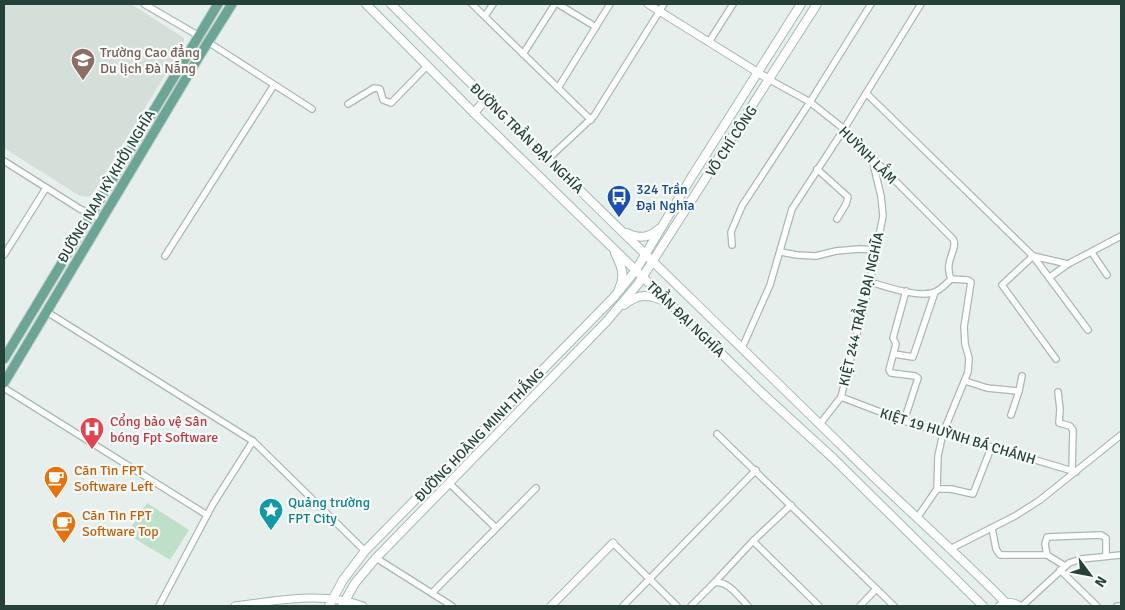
<svg xmlns="http://www.w3.org/2000/svg" width="1125" height="610" font-family="Signika,sans-serif">
<rect width="100%" height="100%" fill="#e6efeb"/>
<path fill="#d4dfda" d="M4 4H131L184 38V44L94 191 89 197 80 196 4 148Z"/>
<path fill="#bfe0c8" d="M147 503 189 530 170 560 127 534Z"/>
<g fill="none" stroke-linecap="round" stroke-linejoin="round">
<defs>
<g id="minor">
<path d="M144 4 199 36"/>
<path d="M472 4 591 120"/>
<path d="M558 4 596 27"/>
<path d="M485 16 493 4"/>
<path d="M208 42 312 109"/>
<path d="M709 42 733 4"/>
<path d="M523 54 555 4"/>
<path d="M770 80 810 102 844 129 953 239C959 249 943 260 951 279"/>
<path d="M558 88 610 4"/>
<path d="M866 93 1033 256 1088 330"/>
<path d="M348 104 374 88 380 89 383 100 391 103 427 66"/>
<path d="M548 159 594 116 664 4"/>
<path d="M4 161 80 209 102 219"/>
<path d="M817 169 848 197 846 204 837 219"/>
<path d="M732 245 731 232 742 206 810 102 871 4"/>
<path d="M781 252 797 255 816 256 836 251 859 249 876 250"/>
<path d="M1092 253 1107 275"/>
<path d="M4 255 46 188"/>
<path d="M165 256 274 85"/>
<path d="M1033 256 1002 285 1056 359"/>
<path d="M1033 256 1068 264"/>
<path d="M1050 277 1068 264 1121 236"/>
<path d="M870 282C887 287 915 297 932 293 940 291 946 284 951 279L968 280 971 282 964 327 965 344 969 358 968 372 943 433 938 456 937 489 917 518"/>
<path d="M47 312 253 441 365 551"/>
<path d="M742 348 770 285 792 209 844 129 921 4"/>
<path d="M894 354 913 357 935 292"/>
<path d="M965 381 987 388 1019 391 1022 376"/>
<path d="M4 388 207 515"/>
<path d="M1058 392 1060 409 1059 423 1070 426 1073 430 1072 471"/>
<path d="M841 397 904 421 1076 472"/>
<path d="M1011 415 1019 391"/>
<path d="M904 421 918 378 915 376 891 373 889 370 896 344 893 338 906 291"/>
<path d="M820 424 841 397 870 282 883 216 881 196 872 159"/>
<path d="M717 434 894 606"/>
<path d="M449 483 496 528"/>
<path d="M937 489H951L973 494 991 448"/>
<path d="M992 528 996 549 1000 555H1047L1065 566"/>
<path d="M753 541 819 606"/>
<path d="M613 543 677 606"/>
<path d="M950 549 1015 516 1040 500 1121 435"/>
<path d="M1047 555 1045 544 1047 537 1101 535 1106 538V556"/>
<path d="M376 558 452 606"/>
<path d="M1060 570 1097 606"/>
<path d="M714 583 753 541 791 505"/>
<path d="M432 593 536 488"/>
<path d="M159 606 213 504 253 441"/>
<path d="M623 606 756 470"/>
<path d="M691 606 714 583C727 579 740 598 748 606"/>
<path d="M860 606 876 589"/>
<path d="M1022 606 1069 563 1081 559 1121 555"/>
<path d="M1117 606H1121"/>
</g>
<g id="tertiary">
<path d="M648 4 770 80"/>
<path d="M235 606C276 601 322 591 363 606"/>
<path d="M551 606 613 543"/>
</g>
<g id="secondary">
<path d="M366 4 474 113 763 394 834 459 983 606"/>
<path d="M391 4C540 153 693 300 844 448 897 501 954 550 1006 603"/>
<path d="M474 113 486 99"/>
<path d="M627 233C639 239 649 238 659 229"/>
<path d="M615 253C621 265 626 275 619 289"/>
<path d="M624 305C638 293 650 294 666 302"/>
<path d="M329 606 343 580 365 551 614 297 636 270 691 178 801 4"/>
<path d="M342 606 355 583 376 558 606 322 638 284 817 4"/>
<path d="M1000 606C1006 602 1013 602 1019 606"/>
</g>
<g id="primary">
<path d="M4 359 218 4"/>
<path d="M4 383 200 55 232 4"/>
</g>
</defs>
<use href="#minor" stroke="#a8b8b2" stroke-width="8"/>
<use href="#tertiary" stroke="#a8b8b2" stroke-width="9"/>
<use href="#secondary" stroke="#a4bbb3" stroke-width="10"/>
<use href="#primary" stroke="#c2cac8" stroke-width="11"/>
<use href="#minor" stroke="#fff" stroke-width="5.5"/>
<use href="#tertiary" stroke="#fff" stroke-width="7"/>
<use href="#secondary" stroke="#fff" stroke-width="8"/>
<use href="#primary" stroke="#6aa596" stroke-width="9"/>
</g>
<defs>
<symbol id="university-pin" viewBox="-11 -11 22 30"><path d="M0 17L-7.5 6A9.5 9.5 0 1 1 7.5 6Z" fill="#8d6e63" stroke="#f7fbf9"/><path d="M0-5L7-2L0 1L-7-2ZM-4 1L0 2.5L4 1V4Q0 6-4 4Z" fill="#fff"/></symbol>
<symbol id="bus-pin" viewBox="-11 -11 22 30"><path d="M0 17L-7.5 6A9.5 9.5 0 1 1 7.5 6Z" fill="#1a4fb4" stroke="#f7fbf9"/><path d="M-5-6H5V4H4V6H2V4H-2V6H-4V4H-5ZM-3.5-4V0h7V-4ZM-3.5 1.2v1.5H-2V1.2ZM2 1.2v1.5H3.5V1.2Z" fill="#fff"/></symbol>
<symbol id="hospital-pin" viewBox="-11 -11 22 30"><path d="M0 17L-7.5 6A9.5 9.5 0 1 1 7.5 6Z" fill="#e0444e" stroke="#f7fbf9"/><path d="M-5-5h3v3.5h4V-5h3V5h-3V1.5h-4V5h-3Z" fill="#fff"/></symbol>
<symbol id="cafe-pin" viewBox="-11 -11 22 30"><path d="M0 17L-7.5 6A9.5 9.5 0 1 1 7.5 6Z" fill="#e8710a" stroke="#f7fbf9"/><path d="M-5.5-4.5H6V0H3Q3 3.5 0 3.5H-2.5Q-5.5 3.5-5.5 0ZM3-3.2v2h1.7v-2ZM-6 4.5H4V6H-6Z" fill="#fff"/></symbol>
<symbol id="sight-pin" viewBox="-11 -11 22 30"><path d="M0 17L-7.5 6A9.5 9.5 0 1 1 7.5 6Z" fill="#0f9aa8" stroke="#f7fbf9"/><path d="M0-6L1.8-2.2L6-1.7L2.9 1.2L3.7 5.4L0 3.3L-3.7 5.4L-2.9 1.2L-6-1.7L-1.8-2.2Z" fill="#fff"/></symbol>
</defs>
<g fill-rule="evenodd">
<use href="#university-pin" x="69" y="46" width="28" height="38"/>
<use href="#bus-pin" x="605" y="183" width="28" height="38"/>
<use href="#hospital-pin" x="78" y="415" width="28" height="38"/>
<use href="#cafe-pin" x="42" y="464" width="28" height="38"/>
<use href="#sight-pin" x="257" y="496" width="28" height="38"/>
<use href="#cafe-pin" x="50" y="509" width="28" height="38"/>
</g>
<g text-anchor="middle" stroke-width="4.5" stroke-linejoin="round" paint-order="stroke">
<g font-size="14" fill="#785e54" stroke="#f7fbf9" text-anchor="start">
<text x="100" y="57">Trường Cao đẳng<tspan x="100" dy="16">Du lịch Đà Nẵng</tspan></text>
</g>
<g font-size="14" fill="#24423a" stroke="#f7fbf9">
<text transform="translate(527 138) rotate(44)" y="5">ĐƯỜNG TRẦN ĐẠI NGHĨA</text>
<text transform="translate(731 141) rotate(-57)" y="5">VÕ CHÍ CÔNG</text>
<text transform="translate(868 155) rotate(45)" y="5">HUỲNH LẮM</text>
<text transform="translate(106 186) rotate(-59)" y="5">ĐƯỜNG NAM KỲ KHỞI NGHĨA</text>
<text transform="translate(861 309) rotate(-77)" y="5">KIỆT 244 TRẦN ĐẠI NGHĨA</text>
<text transform="translate(686 319) rotate(44)" y="5">TRẦN ĐẠI NGHĨA</text>
<text transform="translate(479 435) rotate(-46)" y="5">ĐƯỜNG HOÀNG MINH THẮNG</text>
<text transform="translate(958 436) rotate(17)" y="5">KIỆT 19 HUỲNH BÁ CHÁNH</text>
</g>
<g font-size="14" fill="#164399" stroke="#f7fbf9" text-anchor="start">
<text x="636" y="194">324 Trần<tspan x="636" dy="16">Đại Nghĩa</tspan></text>
</g>
<g font-size="14" fill="#be3a42" stroke="#f7fbf9" text-anchor="start">
<text x="110" y="426">Cổng bảo vệ Sân<tspan x="110" dy="16">bóng Fpt Software</tspan></text>
</g>
<g font-size="14" fill="#c56008" stroke="#f7fbf9" text-anchor="start">
<text x="74" y="475">Căn Tin FPT<tspan x="74" dy="16">Software Left</tspan></text>
<text x="82" y="520">Căn Tin FPT<tspan x="82" dy="16">Software Top</tspan></text>
</g>
<g font-size="14" fill="#0d838f" stroke="#f7fbf9" text-anchor="start">
<text x="288" y="507">Quảng trường<tspan x="288" dy="16">FPT City</tspan></text>
</g>
</g>
<rect width="1125" height="610" fill="none" stroke="#24423a" stroke-width="10"/>
<g transform="translate(1090 575) rotate(122)" stroke="#f7fbf9" stroke-width="4" paint-order="stroke">
<path d="M0-4L9 19L0 12L-9 19Z" fill="#24423a"/>
<text y="-8" font-size="14" font-weight="bold" text-anchor="middle" fill="#24423a">N</text>
</g>
</svg>
